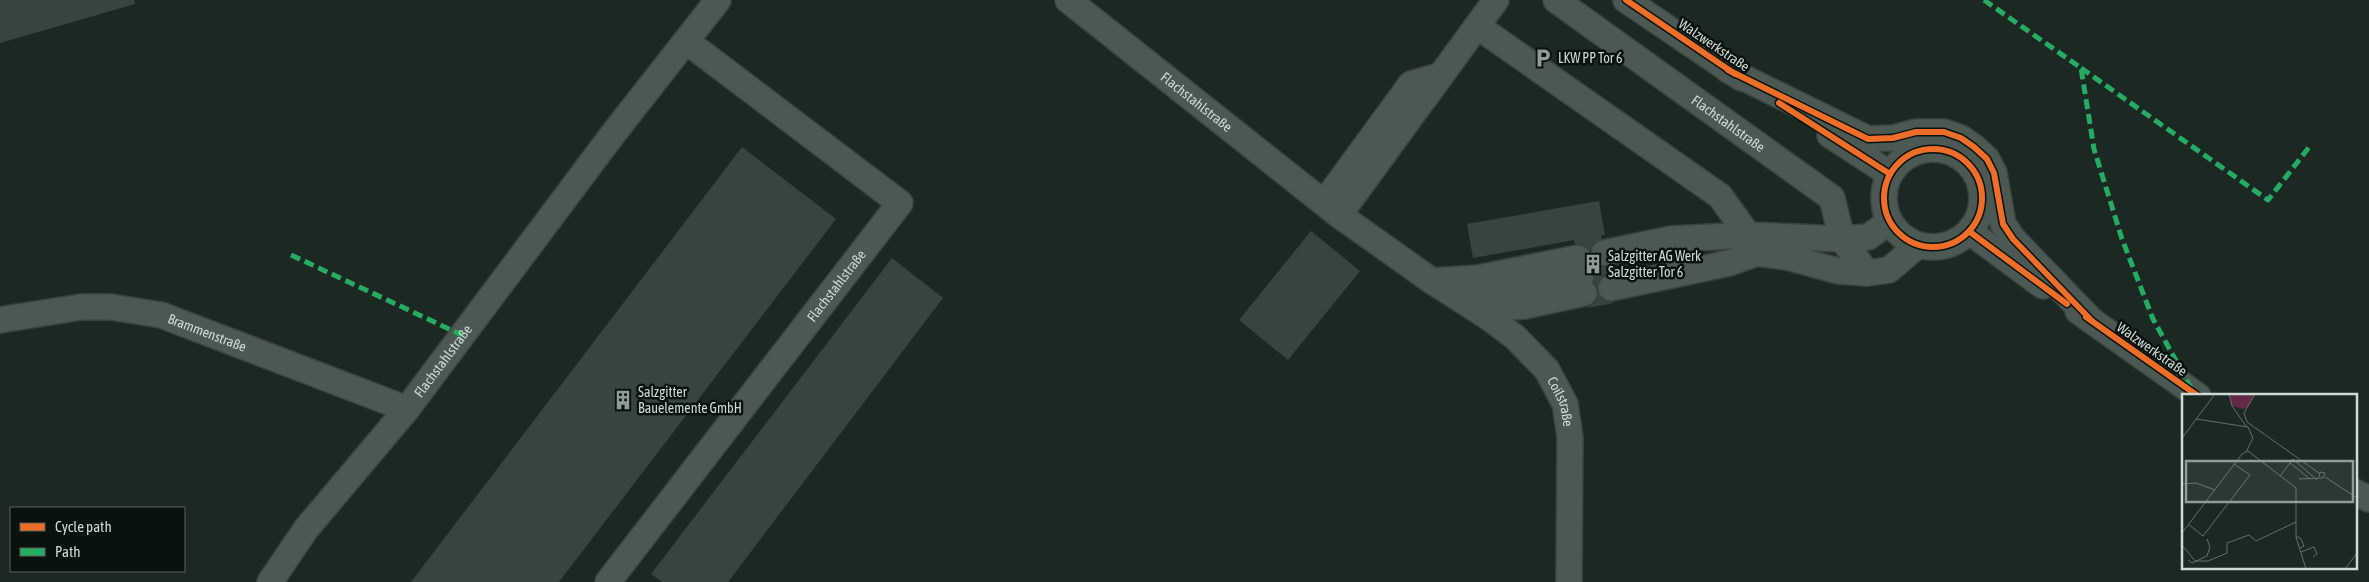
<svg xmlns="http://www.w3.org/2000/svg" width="2369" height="582" font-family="'Asap Condensed',sans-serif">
<rect width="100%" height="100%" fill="#1c2822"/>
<g fill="#36463f">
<path d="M0 0H134L135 4 0 43Z"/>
<path d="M742 147 836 219 559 582H411Z"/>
<path d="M1599 201 1605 235H1601L1602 239 1594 243 1590 251 1583 245 1575 244 1574 240 1473 258 1467 224Z"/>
<path d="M1311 231 1360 271 1288 360 1239 320Z"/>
<path d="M892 258 943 298 728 582H662L651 574Z"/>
<path d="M1592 260 1599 266 1607 267 1608 274 1601 278 1597 288 1593 282 1595 273 1590 265Z"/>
<path d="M1598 293 1606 301 1614 303 1587 308 1594 303Z"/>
</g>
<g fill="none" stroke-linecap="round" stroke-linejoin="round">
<path stroke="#37433d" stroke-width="25" stroke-dasharray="25 12" stroke-linecap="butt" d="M1581 276 1608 271"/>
<defs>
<g id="minor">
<path id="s1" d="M1068 0 1339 215 1432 281 1488 317 1515 337 1547 370 1565 404 1570 437 1569 582"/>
<path id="s2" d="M1556 0 1832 198 1842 239 1867 273"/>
<path d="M1626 0 1741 78"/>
<path d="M1477 26 1720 196 1748 235 1757 253"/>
<path d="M1728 70 1868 139 1893 138 1916 132H1944L1961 138 1974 147 1987 159 1994 173 2003 224 2013 239 2092 321"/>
<path d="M1830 135 1890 174"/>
<circle cx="1933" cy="198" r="49"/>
<path d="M1324 203 1411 84 1439 76"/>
<path d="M1339 215 1496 0"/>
<path d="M1970 232 2043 286"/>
<path d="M1604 253 1671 239 1712 237 1748 235 1842 239 1868 237 1889 222"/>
<path d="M1432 281 1478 278 1578 258"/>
<path d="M1611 288 1729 263 1757 253 1787 257 1838 271 1867 273 1889 270 1918 245"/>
<path d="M1461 299 1581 276"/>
<path d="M1485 309 1525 306 1584 293"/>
<path d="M2078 311 2198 396"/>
<path id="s3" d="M0 320 81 307H111L161 315 407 409"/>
<path d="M2355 492 2369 499"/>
<path id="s4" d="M270 582 306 529 407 409 613 134 718 0"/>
<path id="s5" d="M608 582 900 203 686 41"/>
</g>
</defs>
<use href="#minor" stroke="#39443e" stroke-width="28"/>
<use href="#minor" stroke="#4c5952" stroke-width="25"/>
<g stroke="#26ab63" stroke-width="5" stroke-dasharray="10 5" stroke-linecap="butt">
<path d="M1984 0 2081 68 2094 149 2122 239 2153 319 2191 388"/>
<path d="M2081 68 2268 200 2310 146"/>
<path d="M291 255 462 335"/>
</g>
<defs>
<g id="cycleway">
<path d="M1626 0 1735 74"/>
<path d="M1728 70 1868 139 1893 138 1916 132H1944L1961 138 1974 147 1987 159 1994 173 2003 224 2013 239 2092 321"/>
<path d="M1779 103 1890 174"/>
<circle cx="1933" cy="198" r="49"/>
<path d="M1970 232 2067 304"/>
<path d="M2086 317 2198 396"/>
</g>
</defs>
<use href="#cycleway" stroke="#0a120e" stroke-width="9"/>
<use href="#cycleway" stroke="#ee6e29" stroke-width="6"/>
</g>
<defs>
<symbol id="parking-bare" viewBox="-9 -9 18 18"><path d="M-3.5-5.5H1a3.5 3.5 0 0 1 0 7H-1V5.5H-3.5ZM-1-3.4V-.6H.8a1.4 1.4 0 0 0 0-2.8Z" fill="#909c96" stroke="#0a120e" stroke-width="2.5" paint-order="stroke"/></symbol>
<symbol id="building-bare" viewBox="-9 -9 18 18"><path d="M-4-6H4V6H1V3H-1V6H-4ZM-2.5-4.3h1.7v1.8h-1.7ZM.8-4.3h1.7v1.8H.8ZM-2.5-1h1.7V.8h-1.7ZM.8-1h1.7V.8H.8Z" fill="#909c96" stroke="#0a120e" stroke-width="2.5" paint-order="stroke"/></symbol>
</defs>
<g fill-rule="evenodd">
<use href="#parking-bare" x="1529" y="44" width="28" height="28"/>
<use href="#building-bare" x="1579" y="250" width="28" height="28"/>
<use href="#building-bare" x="609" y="386" width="28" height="28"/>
</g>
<g text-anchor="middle" stroke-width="5" stroke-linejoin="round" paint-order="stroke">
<g font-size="14" fill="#cedad4" stroke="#0a120e">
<text transform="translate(1714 45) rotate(34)" y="5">Walzwerkstraße</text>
<text dy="5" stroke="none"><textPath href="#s1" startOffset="164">Flachstahlstraße</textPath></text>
<text dy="5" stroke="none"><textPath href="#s2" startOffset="212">Flachstahlstraße</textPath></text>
<text dy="5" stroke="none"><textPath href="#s5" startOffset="374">Flachstahlstraße</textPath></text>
<text dy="5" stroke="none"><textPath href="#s3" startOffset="212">Brammenstraße</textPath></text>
<text transform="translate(2152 349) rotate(35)" y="5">Walzwerkstraße</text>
<text dy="5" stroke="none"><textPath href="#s4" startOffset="281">Flachstahlstraße</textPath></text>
<text dy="5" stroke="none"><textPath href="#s1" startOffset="641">Coilstraße</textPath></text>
</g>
<g font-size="14" fill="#cedad4" stroke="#0a120e" text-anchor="start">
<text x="1558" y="63">LKW PP Tor 6</text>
<text x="1608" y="261">Salzgitter AG Werk<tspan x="1608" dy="16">Salzgitter Tor 6</tspan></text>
<text x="638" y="397">Salzgitter<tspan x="638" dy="16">Bauelemente GmbH</tspan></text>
</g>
</g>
<g transform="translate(2182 394)">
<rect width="175" height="175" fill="#1c2822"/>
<path d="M47 0H72L66 13 61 15 50 12Z" fill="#622a44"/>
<path fill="none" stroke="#636f69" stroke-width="1" d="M47 0 50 12 64 32M73 0 62 19 65 28 137 79M14 25 66 33 71 44 64 58M0 44 33 0M108 69 128 85M98 82 111 65 135 86M143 83 175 104M117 85 141 84 143 79 138 78 137 83M0 90 14 89 33 96M6 130 21 142 68 81 52 70M0 139 60 60 66 57 114 94V143L124 175M114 142 119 145 122 152 118 154M0 151 13 167H26L45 159V149L67 141 74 147 114 128M119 158 132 153 135 160 131 163M6 166 10 169 25 162 28 153 25 145M163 175 175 159"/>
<path fill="#909c96" fill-opacity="0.15" stroke="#909c96" stroke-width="2.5" d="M4 67H171V108H4Z"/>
<rect width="175" height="175" fill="none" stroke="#cedad4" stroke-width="2.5"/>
</g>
<rect x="10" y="507" width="175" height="65" fill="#0a120e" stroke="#58625d"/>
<rect x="20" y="523" width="25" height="8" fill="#ee6e29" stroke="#58625d"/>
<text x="55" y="532" font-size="15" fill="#cedad4">Cycle path</text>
<rect x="20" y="548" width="25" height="8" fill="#26ab63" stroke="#58625d"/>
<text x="55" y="557" font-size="15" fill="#cedad4">Path</text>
</svg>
